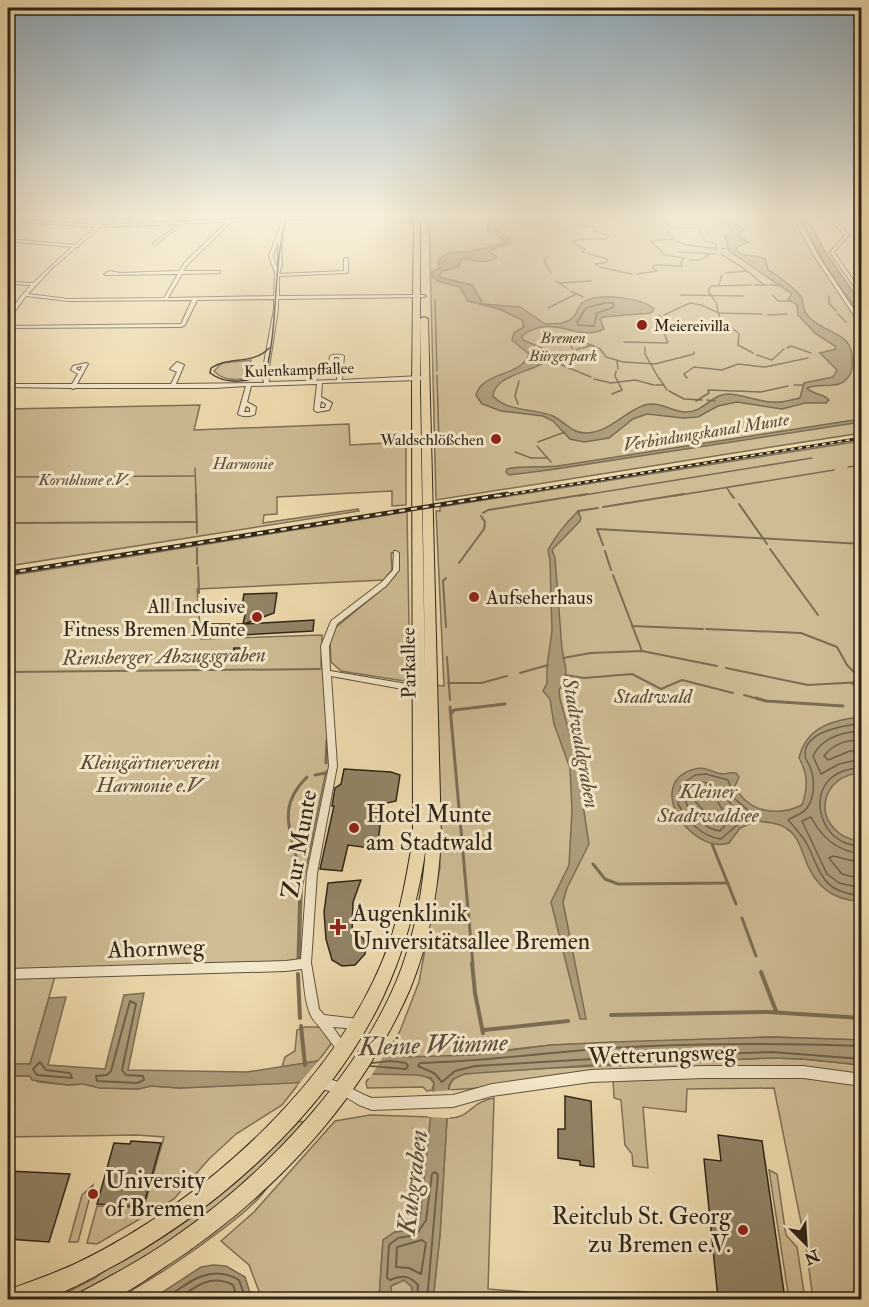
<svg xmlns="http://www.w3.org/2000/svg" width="869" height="1307" font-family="'IM FELL Double Pica',serif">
<rect width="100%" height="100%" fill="#eedbae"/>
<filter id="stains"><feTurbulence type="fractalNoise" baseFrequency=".00333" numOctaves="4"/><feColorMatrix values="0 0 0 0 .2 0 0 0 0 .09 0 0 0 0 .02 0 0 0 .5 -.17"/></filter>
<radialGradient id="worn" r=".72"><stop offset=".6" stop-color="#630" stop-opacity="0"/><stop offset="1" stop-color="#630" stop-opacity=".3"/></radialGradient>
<g fill="#cebc94" stroke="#7e7056" stroke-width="1.5">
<path d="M429 216H801L806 228 853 305 861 312V433L436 500Z"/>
<path d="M251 360 248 370 256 373 255 377C242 380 223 382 214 371L222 363Z"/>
<path d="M200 405 194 430 349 424 350 445 406 442V505L392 506V491L277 497V514L264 515 263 523 358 509 359 511 8 566V409Z"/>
<path d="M861 441V1040L772 1037 551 1045 445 1057 384 1056 400 1031 419 982 440 867 434 685 444 686 436 511H440V507Z"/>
<path d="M407 512 409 625 407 632V676L404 681 341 671 331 662 330 641 335 628 386 586 398 571V553H391L392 570 384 580 197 589 201 639 322 635 321 666 326 676 330 770 326 771 302 888 300 959 295 962 57 969 30 1064H8V576Z"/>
<path d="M305 1027H322L333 1037 331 1044 318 1061 282 1067 285 1057 295 1051 297 1030Z"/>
<path d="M772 1058 803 1059 861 1065V1299H813L806 1247 774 1088 687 1089 686 1112 643 1107 648 1168 633 1166 632 1154 625 1145 621 1100 614 1098 613 1079 449 1090C450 1070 477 1073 492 1071Z"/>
<path d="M372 1074C388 1075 424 1068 434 1083L432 1090 427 1091 423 1087 367 1088 366 1082Z"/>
<path d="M8 1076H30L38 1082 68 1085 83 1084 100 1088 138 1089 151 1086 180 1088 300 1082 282 1105 236 1134 209 1159 174 1199 97 1244 87 1243 97 1206 144 1208 164 1137 137 1135 8 1137Z"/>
<path d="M494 1098 488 1289 623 1299 433 1300 440 1235 447 1118C471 1119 469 1102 494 1098Z"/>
<path d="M370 1115 431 1117 420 1219 413 1230 395 1232 383 1240 379 1299H262L249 1265 221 1241 254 1212 335 1121Z"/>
<path d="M295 1121 307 1122 237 1192 135 1266 68 1299 52 1300 95 1278Z"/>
<path d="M769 1170 777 1174 786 1235 797 1247 805 1299H789Z"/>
<path d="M93 1185 78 1242H69L82 1195Z"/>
<path d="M267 1186C262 1207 142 1288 117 1298 113 1300 109 1299 104 1300Z"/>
<path d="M404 1280 412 1287 411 1299H392L391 1286Z"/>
</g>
<g fill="#ad9d7b" stroke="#7b6d53" stroke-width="1.5">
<path d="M479 216H485L495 222 494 228 509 238 510 243 489 251 497 257C488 265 474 260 463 258L458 267 443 271 439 275 442 278 472 285 483 304 520 307 545 324C555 324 569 324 575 315 577 311 579 306 582 303 597 292 641 297 654 309L651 313 603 317 600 319 604 329C577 343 553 312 522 336L523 340 549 351 550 357C537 373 495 373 493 396 507 412 534 408 553 416 564 421 571 433 585 433 608 433 622 414 642 406 658 399 671 412 686 412 704 412 711 395 727 394 743 394 757 402 773 402 782 403 791 400 800 398L804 383 833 377 837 370 820 353 836 349 835 346 816 334 798 315 797 305 788 299 792 294 729 251 725 236 733 231 715 219 718 216H728L729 220 744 229 737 236 749 242 737 247 736 250C745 259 755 253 765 259L768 270C776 274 800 292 802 299 803 305 804 314 811 319 831 337 855 331 852 366 852 374 847 381 839 384 829 387 817 384 807 388 813 395 823 393 829 400L826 403H805L782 409 737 402 718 406 698 417 683 418 647 414 633 419 609 438 584 442 570 439 553 421 543 416 501 411 482 404 476 395C482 371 522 377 529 354L512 340 514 333 524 327 522 320 499 309 468 301 460 287 438 281 432 276V272L440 268 438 260 448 253 473 251 505 243 503 239 487 231 489 222Z"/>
<path d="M801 216H807L824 250 861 303V312C838 291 813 245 801 216Z"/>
<path d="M861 419V422L549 470 509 475 506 472 507 469C523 465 541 468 558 466Z"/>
<path d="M578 511 581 518 580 521 552 550 555 558 562 649 566 670 565 681 559 690 560 699 575 753 589 844 567 888 563 902 586 1019H580L551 902 569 865 572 810 570 768 554 724 550 699 543 691 547 683V666L552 631 550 560 548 550C556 535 566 523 578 511Z"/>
<path d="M852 718H861V773C828 774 811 811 839 833 845 838 854 840 861 842V901C831 901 813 883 804 856 800 846 797 835 787 829 779 823 766 822 756 821L740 828 729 843C690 855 643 782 695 769 706 766 712 773 722 774 727 774 731 772 736 773L739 777 735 786C747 812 777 817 802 805 808 788 808 774 799 758 805 731 826 722 852 718Z"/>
<path d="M144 993 128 1070 247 1072 318 1061 390 1055 407 1057 473 1055 551 1045 612 1042 772 1037 862 1040 861 1065 803 1059 772 1058 593 1065 464 1074 453 1079 449 1085 440 1235 433 1300 411 1299 412 1287 404 1280 391 1286 392 1299H379L383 1240 395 1232 413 1230 420 1219 434 1083 431 1078 418 1075 372 1074 294 1083 180 1088 151 1086 138 1089 100 1088 83 1084 68 1085 32 1080 30 1076H8V1064H30L49 998 66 997 48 1065 105 1069 124 995Z"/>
<path d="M213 1265 226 1266 245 1277 252 1299H152L201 1267Z"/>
</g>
<g fill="#eedbae">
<path d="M386 1052 370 1078 297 1086 321 1058Z"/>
<path d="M452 1090 450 1118 428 1117 430 1092Z"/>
</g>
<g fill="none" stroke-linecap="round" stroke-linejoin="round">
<g stroke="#6e614a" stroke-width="1.5">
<path d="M605 303H613L614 307 597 313 594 326 578 325 577 322 586 308Z"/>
<path d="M862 724C845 725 805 731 805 754 805 760 808 762 810 767 815 779 815 797 807 808 803 814 794 816 788 820 796 829 803 836 808 846 823 878 823 891 862 896"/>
<path d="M862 731C842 732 822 737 813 756L821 774 839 764 862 759"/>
<path d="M862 740C847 740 834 743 824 756L828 760 850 751 862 750"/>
<path d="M862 767C851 769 840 770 831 778 811 796 820 831 843 842 849 845 856 845 862 847"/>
<path d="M706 774 728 780 734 798 751 813 721 839C700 836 688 821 678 804L681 785 695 775Z"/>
<path d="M697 782C719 781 725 796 736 812L720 831C704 829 694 816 686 803L687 790Z"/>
<path d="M701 791 714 795 723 811 717 821 709 817 695 801V794Z"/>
<path d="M862 854C837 851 822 838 811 817L802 821 827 874 839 883 862 888"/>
<path d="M862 863 833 856 829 858 842 874 862 879"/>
</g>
<g stroke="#6e614a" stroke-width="2">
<path d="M130 1001 136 1004 122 1070 126 1075 143 1076 144 1080 137 1083 97 1081 96 1076 107 1075 111 1071Z"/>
<path d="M862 1046C778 1043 694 1043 611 1048 547 1052 484 1062 420 1063L418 1066 434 1073 442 1082 455 1071 475 1066 593 1059 772 1052 862 1059"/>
<path d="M40 1062 46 1070 70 1073 72 1078 37 1075 33 1069Z"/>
<path d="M370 1066 406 1069 408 1066 406 1063 390 1061 372 1063"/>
<path d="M422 1240 426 1243 421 1274 409 1268 396 1267 397 1247Z"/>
<path d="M164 1300C187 1283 210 1263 239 1280L246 1300"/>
<path d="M177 1300C194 1287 211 1273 233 1285L238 1300"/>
<path d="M417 1300 418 1285C409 1275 402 1275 390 1280L387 1278 389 1245 398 1238 416 1235 426 1220 432 1174 435 1172 438 1175 427 1300"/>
</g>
<g stroke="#7b6d53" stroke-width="1.5">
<path d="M572 216 576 224 595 227 593 230 609 236 606 239H579L573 243 585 249 582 252 607 259V262L595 264 598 266"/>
<path d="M656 216 668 221 666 223 670 227"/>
<path d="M668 221H697"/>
<path d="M674 228H699L705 241 716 244 715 249"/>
<path d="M676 241 687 245 717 249"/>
<path d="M721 249 730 248"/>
<path d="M677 252 715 254"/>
<path d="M721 254 745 269 764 285"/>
<path d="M547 257 544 261 551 273"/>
<path d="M690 260H700L710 254"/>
<path d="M599 267 632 274"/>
<path d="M726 273 746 271"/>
<path d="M637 274 657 271 652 267 655 265 682 266 681 262 684 258 665 255 650 241 673 239 668 232 673 228"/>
<path d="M556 281 568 289"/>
<path d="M558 283 591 281"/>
<path d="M857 283 861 288"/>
<path d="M719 285 722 275"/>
<path d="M754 285H768"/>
<path d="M770 285H780"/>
<path d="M571 291 583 297"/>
<path d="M681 295 743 296"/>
<path d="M773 295 778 301H791"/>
<path d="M829 296V303L836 311"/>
<path d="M435 299 437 371"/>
<path d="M715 301 708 291 711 286 751 285"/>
<path d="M716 302 720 319 738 333"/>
<path d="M548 308 576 294"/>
<path d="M838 314 846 322"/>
<path d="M664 315 690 303 701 305 719 313 762 314"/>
<path d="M768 315 787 314"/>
<path d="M739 334 738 345 753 353"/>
<path d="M579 340 600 349 606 357 623 362 655 364 694 354V352"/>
<path d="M624 342 668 343 663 331 666 328 661 324 664 320 659 315"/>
<path d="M645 347V354L658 377"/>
<path d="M583 348 592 345"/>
<path d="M787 348 791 346 811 353"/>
<path d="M573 351 570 342 576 340"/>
<path d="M757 355 772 360 784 349"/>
<path d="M569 358 576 354 573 351 581 348"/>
<path d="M617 361 618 369"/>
<path d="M557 363 591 377"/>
<path d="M437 375 439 442"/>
<path d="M659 378 667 390"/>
<path d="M687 378 684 374 694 367 722 370 738 364 765 367 808 358"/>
<path d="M594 379 611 383 635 380 654 385"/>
<path d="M656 385H664"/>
<path d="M794 385H803"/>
<path d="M669 391 684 399 702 400"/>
<path d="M612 394 622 390 615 376 616 371"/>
<path d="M707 400 715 401"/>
<path d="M696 401 709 393 708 390 761 392 788 386"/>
<path d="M518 404 515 396 519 381"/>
<path d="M538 442 565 432"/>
<path d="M537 446 551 462"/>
<path d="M515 452 531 458H548"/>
<path d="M848 467 862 465"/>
<path d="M195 468 196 496"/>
<path d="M8 477 195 476"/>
<path d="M856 481 859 480"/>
<path d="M727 488 732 496"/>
<path d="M578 496 812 458"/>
<path d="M674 496 834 470"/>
</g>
<g stroke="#7b6d53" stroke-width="2">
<path d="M196 494 197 533"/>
<path d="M731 494 734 498"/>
<path d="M739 504 767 544"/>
<path d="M603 507 684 494"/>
<path d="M483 513 488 510 587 494"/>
<path d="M579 514 578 511 598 508"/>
<path d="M8 523 197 522"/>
<path d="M603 545 597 529 862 544"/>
<path d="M197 548V564"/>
<path d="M770 549 818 615"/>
<path d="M605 551 611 570"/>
<path d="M459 563 484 529 485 522 481 516"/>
<path d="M198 567 199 593"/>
<path d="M613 575 642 651"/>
<path d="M446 578 443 581 446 627"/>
<path d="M632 626 703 629"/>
<path d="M706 629 801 633 837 647 847 665 862 680"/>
<path d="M447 657 450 700"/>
<path d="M563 658 591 653 642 651 717 666"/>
<path d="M726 668 808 685 862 682"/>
<path d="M8 672 320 669"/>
<path d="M520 673 548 665"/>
<path d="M565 675 584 678 632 674 661 689 682 680 733 693"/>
<path d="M448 683H481L507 676"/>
<path d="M851 683 862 688"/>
<path d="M744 695 762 700"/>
</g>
<g stroke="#7b6d53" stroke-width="3">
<path d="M756 698 766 701 843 706"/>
<path d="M450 707 473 965"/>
<path d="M451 714 454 710 505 704"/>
<path d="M326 763 327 740"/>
<path d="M315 775 326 773"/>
<path d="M712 844 736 904"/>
<path d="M593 864 605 879 618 884 728 883"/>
<path d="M300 878C296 837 272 811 307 777"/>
<path d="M742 918 756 956"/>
<path d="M298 959 300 886"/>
</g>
<g stroke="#7b6d53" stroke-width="4">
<path d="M472 963 475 993 483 1033"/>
<path d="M761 972 776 1011"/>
<path d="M298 974 300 1018"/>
<path d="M611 1015 768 1012 862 1018"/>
<path d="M301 1026 305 1065"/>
<path d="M484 1030 568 1021"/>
</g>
</g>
<g fill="#928466" stroke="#2f2518" stroke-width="1.5">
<path d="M277 593 274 613 244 624 314 620 313 631 206 637 209 624H243L246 611H241L244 594Z"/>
<path d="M234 648H248L247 654H253L252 660 232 661Z"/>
<path d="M344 769 391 772 400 775 396 801 383 804 377 849 348 845 342 871 320 869 334 806H332L335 788 341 784Z"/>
<path d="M361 880 353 902 352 932 363 938 366 945 365 954 355 965 342 966 332 960 326 939 324 912 328 883Z"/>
<path d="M565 1096 591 1101 594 1167 580 1165V1161L558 1158V1129H565Z"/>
<path d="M718 1135 762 1141 785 1299H718L704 1159 721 1161Z"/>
<path d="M131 1141 161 1143 143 1207 97 1204 114 1143 130 1144Z"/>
<path d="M8 1171 70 1174 49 1242 8 1239Z"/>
</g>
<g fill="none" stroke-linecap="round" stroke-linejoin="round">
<defs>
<g id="minor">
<path d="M109 216H113L103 225 284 217V216H288L287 217 425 218 424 220 287 219 281 234 282 265 279 274 344 271V259L346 258 348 259V272L346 273 279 276V296L424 295 426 296 424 297 278 299V309L268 374 269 382 337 380 338 366 329 362 330 356C333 354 341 354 344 356L342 380 420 376 423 378 420 380 322 383 321 397 332 403 329 410 317 412 314 410 317 384 251 386 247 402 256 407 255 414C251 417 242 417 238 414L246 386 214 388H75L73 389 71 388 8 387V384H72L78 374 71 370 73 366 86 363 88 364 77 384H171L177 372 170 369 177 362 184 365 176 384 264 383 262 374 274 309V299L197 300 185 325 181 327 8 328V326L181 324 192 300 68 301 26 296 15 311 10 324 8 325C8 309 21 296 31 285L8 284V282L33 283 72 247 8 241V239L75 245 96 227 8 221V219L98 225ZM283 219 269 256 275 273 274 296 168 298 182 274 220 273V271H183L188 264 232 221ZM227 222 185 262 179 271 120 273 109 271 104 274 106 275 178 274 164 298 68 299 28 294 53 267 77 247H79V245L100 227 180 224 153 243 154 245 185 223ZM278 242V265L277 267 273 256ZM334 357H339V363L334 360ZM82 366 80 371 76 369 77 367ZM321 401 326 404 325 408H320ZM246 406 250 408V412H244Z"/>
<path d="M793 216H797L819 257 862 322V327L815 257Z"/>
<path d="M826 216H830L849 235 834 252 862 293V298L830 252 845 235Z"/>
<path d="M394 551H396L399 553V570L386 586 337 624 329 646 330 671 419 686 422 687 423 689 422 691 419 692 331 676 337 766 317 873 311 963 319 1009 324 1015 358 1019 362 1020 363 1024 362 1028 358 1029 333 1027 348 1049 347 1053 343 1054 339 1053 318 1025C304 1013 305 986 302 969L286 971 8 979V969L286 961 301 959 307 873 329 766 321 646 331 621 382 582 393 570Z"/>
<path d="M703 1066H803L862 1074V1086L803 1078H703L591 1082 492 1096 453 1107 372 1110 359 1105 339 1093 316 1088 314 1084 316 1080C335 1074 355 1093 372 1098L453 1095 492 1084 591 1070Z"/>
</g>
<path id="primary" d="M414 216H420V384L425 673 420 319 424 317 428 319 441 838C438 890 430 941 410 989 360 1104 268 1201 163 1268 150 1277 122 1297 108 1300 98 1301 86 1300 76 1300L79 1293C111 1276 143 1259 173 1238 264 1176 364 1071 402 967 416 928 423 888 426 847 418 900 405 951 382 999 326 1115 214 1214 102 1272 87 1281 56 1297 39 1300 29 1301 18 1300 8 1300V1290C32 1281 56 1273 79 1262 205 1201 341 1078 389 944 401 909 407 874 413 838L412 384Z"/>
</defs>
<use href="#minor" stroke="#5f523e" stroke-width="2"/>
<use href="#primary" stroke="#2f2518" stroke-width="2"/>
<use href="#minor" fill="#f4e8ca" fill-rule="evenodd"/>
<use href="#primary" fill="#eedbae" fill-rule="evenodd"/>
<path stroke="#2f2518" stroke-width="1.5" d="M269 348C254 365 229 356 211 368L210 373C226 385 250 383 266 372 279 321 272 267 287 216"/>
<defs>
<path id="rail-far1" d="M498 496 862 438"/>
<path id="rail" d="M8 573 507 494"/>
</defs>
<use href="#rail-far1" stroke="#2f2518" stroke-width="3"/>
<use href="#rail" stroke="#2f2518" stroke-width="4.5"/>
<use href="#rail-far1" stroke="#f4e8ca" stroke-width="1.5" stroke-dasharray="4" stroke-linecap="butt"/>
<use href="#rail" stroke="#f4e8ca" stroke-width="2" stroke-dasharray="6" stroke-linecap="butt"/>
</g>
<linearGradient id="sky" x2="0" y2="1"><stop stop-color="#90abbc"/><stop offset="0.54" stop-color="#f7efdb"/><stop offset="1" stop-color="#f7efdb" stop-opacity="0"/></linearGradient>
<rect width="869" height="399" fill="url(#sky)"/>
<g fill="#8f2418" stroke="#f4e8ca" stroke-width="2">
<circle cx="642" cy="325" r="6"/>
<circle cx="496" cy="439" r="6"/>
<circle cx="474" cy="597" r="6"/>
<circle cx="257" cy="617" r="6"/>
<circle cx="354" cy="828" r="6"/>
<path d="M335 918h6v6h6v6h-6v6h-6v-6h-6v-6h6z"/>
<circle cx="93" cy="1194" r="6"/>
<circle cx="743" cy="1230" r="6"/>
</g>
<g text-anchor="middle" stroke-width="6" stroke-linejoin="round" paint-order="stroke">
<g font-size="16" fill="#2f2518" stroke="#f4e8ca" text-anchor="start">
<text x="654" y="331">Meiereivilla</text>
<text x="484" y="445" text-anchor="end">Waldschlößchen</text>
</g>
<g font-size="16" font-style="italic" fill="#574b37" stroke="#f4e8ca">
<text x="563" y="343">Bremen<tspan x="563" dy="18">Bürgerpark</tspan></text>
<text x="243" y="469">Harmonie</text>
<text x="84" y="485">Kornblume e.V.</text>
</g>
<g font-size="16" fill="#2f2518" stroke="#f4e8ca">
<text transform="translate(299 369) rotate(-2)" y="6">Kulenkampffallee</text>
</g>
<g font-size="18" font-style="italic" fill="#5b4f3b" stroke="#f4e8ca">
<text transform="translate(706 432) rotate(-9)" y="6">Verbindungskanal Munte</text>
</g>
<g font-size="20" fill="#2f2518" stroke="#f4e8ca" text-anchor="start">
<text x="486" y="604">Aufseherhaus</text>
<text x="245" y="613" text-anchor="end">All Inclusive<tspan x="245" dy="23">Fitness Bremen Munte</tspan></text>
</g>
<g font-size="20" fill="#2f2518" stroke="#f4e8ca">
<text transform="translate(408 663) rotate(-91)" y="7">Parkallee</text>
</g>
<g font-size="20" font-style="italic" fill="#574b37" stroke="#f4e8ca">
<text x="653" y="703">Stadtwald</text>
<text x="150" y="769">Kleingärtnerverein<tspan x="150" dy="23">Harmonie e.V</tspan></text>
</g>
<g font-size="21" font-style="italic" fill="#5b4f3b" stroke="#f4e8ca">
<text transform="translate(164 656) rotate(-1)" y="7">Riensberger Abzugsgraben</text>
<text transform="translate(581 743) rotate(80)" y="7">Stadtwaldgraben</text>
<text x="708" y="798">Kleiner<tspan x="708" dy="24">Stadtwaldsee</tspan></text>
</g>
<g font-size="24" fill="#2f2518" stroke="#f4e8ca" text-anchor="start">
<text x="366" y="822">Hotel Munte<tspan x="366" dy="28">am Stadtwald</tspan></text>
<text x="352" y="921">Augenklinik<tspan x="352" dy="28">Universitätsallee Bremen</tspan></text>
<text x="105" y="1188">University<tspan x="105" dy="28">of Bremen</tspan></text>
<text x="731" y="1224" text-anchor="end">Reitclub St. Georg<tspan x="731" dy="28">zu Bremen e.V.</tspan></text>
</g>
<g font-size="24" fill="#2f2518" stroke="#f4e8ca">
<text transform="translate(299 844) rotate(-80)" y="8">Zur Munte</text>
<text transform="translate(156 948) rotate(-2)" y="8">Ahornweg</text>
<text transform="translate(662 1054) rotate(-2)" y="8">Wetterungsweg</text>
</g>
<g font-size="26" font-style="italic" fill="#5b4f3b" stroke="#f4e8ca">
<text transform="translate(433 1044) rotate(-2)" y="9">Kleine Wümme</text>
<text transform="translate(412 1182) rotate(-83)" y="9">Kuhgraben</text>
</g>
</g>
<rect width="869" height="1307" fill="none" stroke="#eedbae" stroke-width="30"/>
<rect x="9" y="9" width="851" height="1289" fill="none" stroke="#2f2518" stroke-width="3"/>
<rect x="15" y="15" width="839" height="1277" fill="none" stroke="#2f2518" stroke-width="1.5"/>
<g transform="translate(806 1244) rotate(156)" stroke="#f4e8ca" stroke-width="4.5" paint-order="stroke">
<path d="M0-4.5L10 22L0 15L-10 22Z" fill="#2f2518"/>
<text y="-9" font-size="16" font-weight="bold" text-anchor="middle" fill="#2f2518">N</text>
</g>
<rect width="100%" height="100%" filter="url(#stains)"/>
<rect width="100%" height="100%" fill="url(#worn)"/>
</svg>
